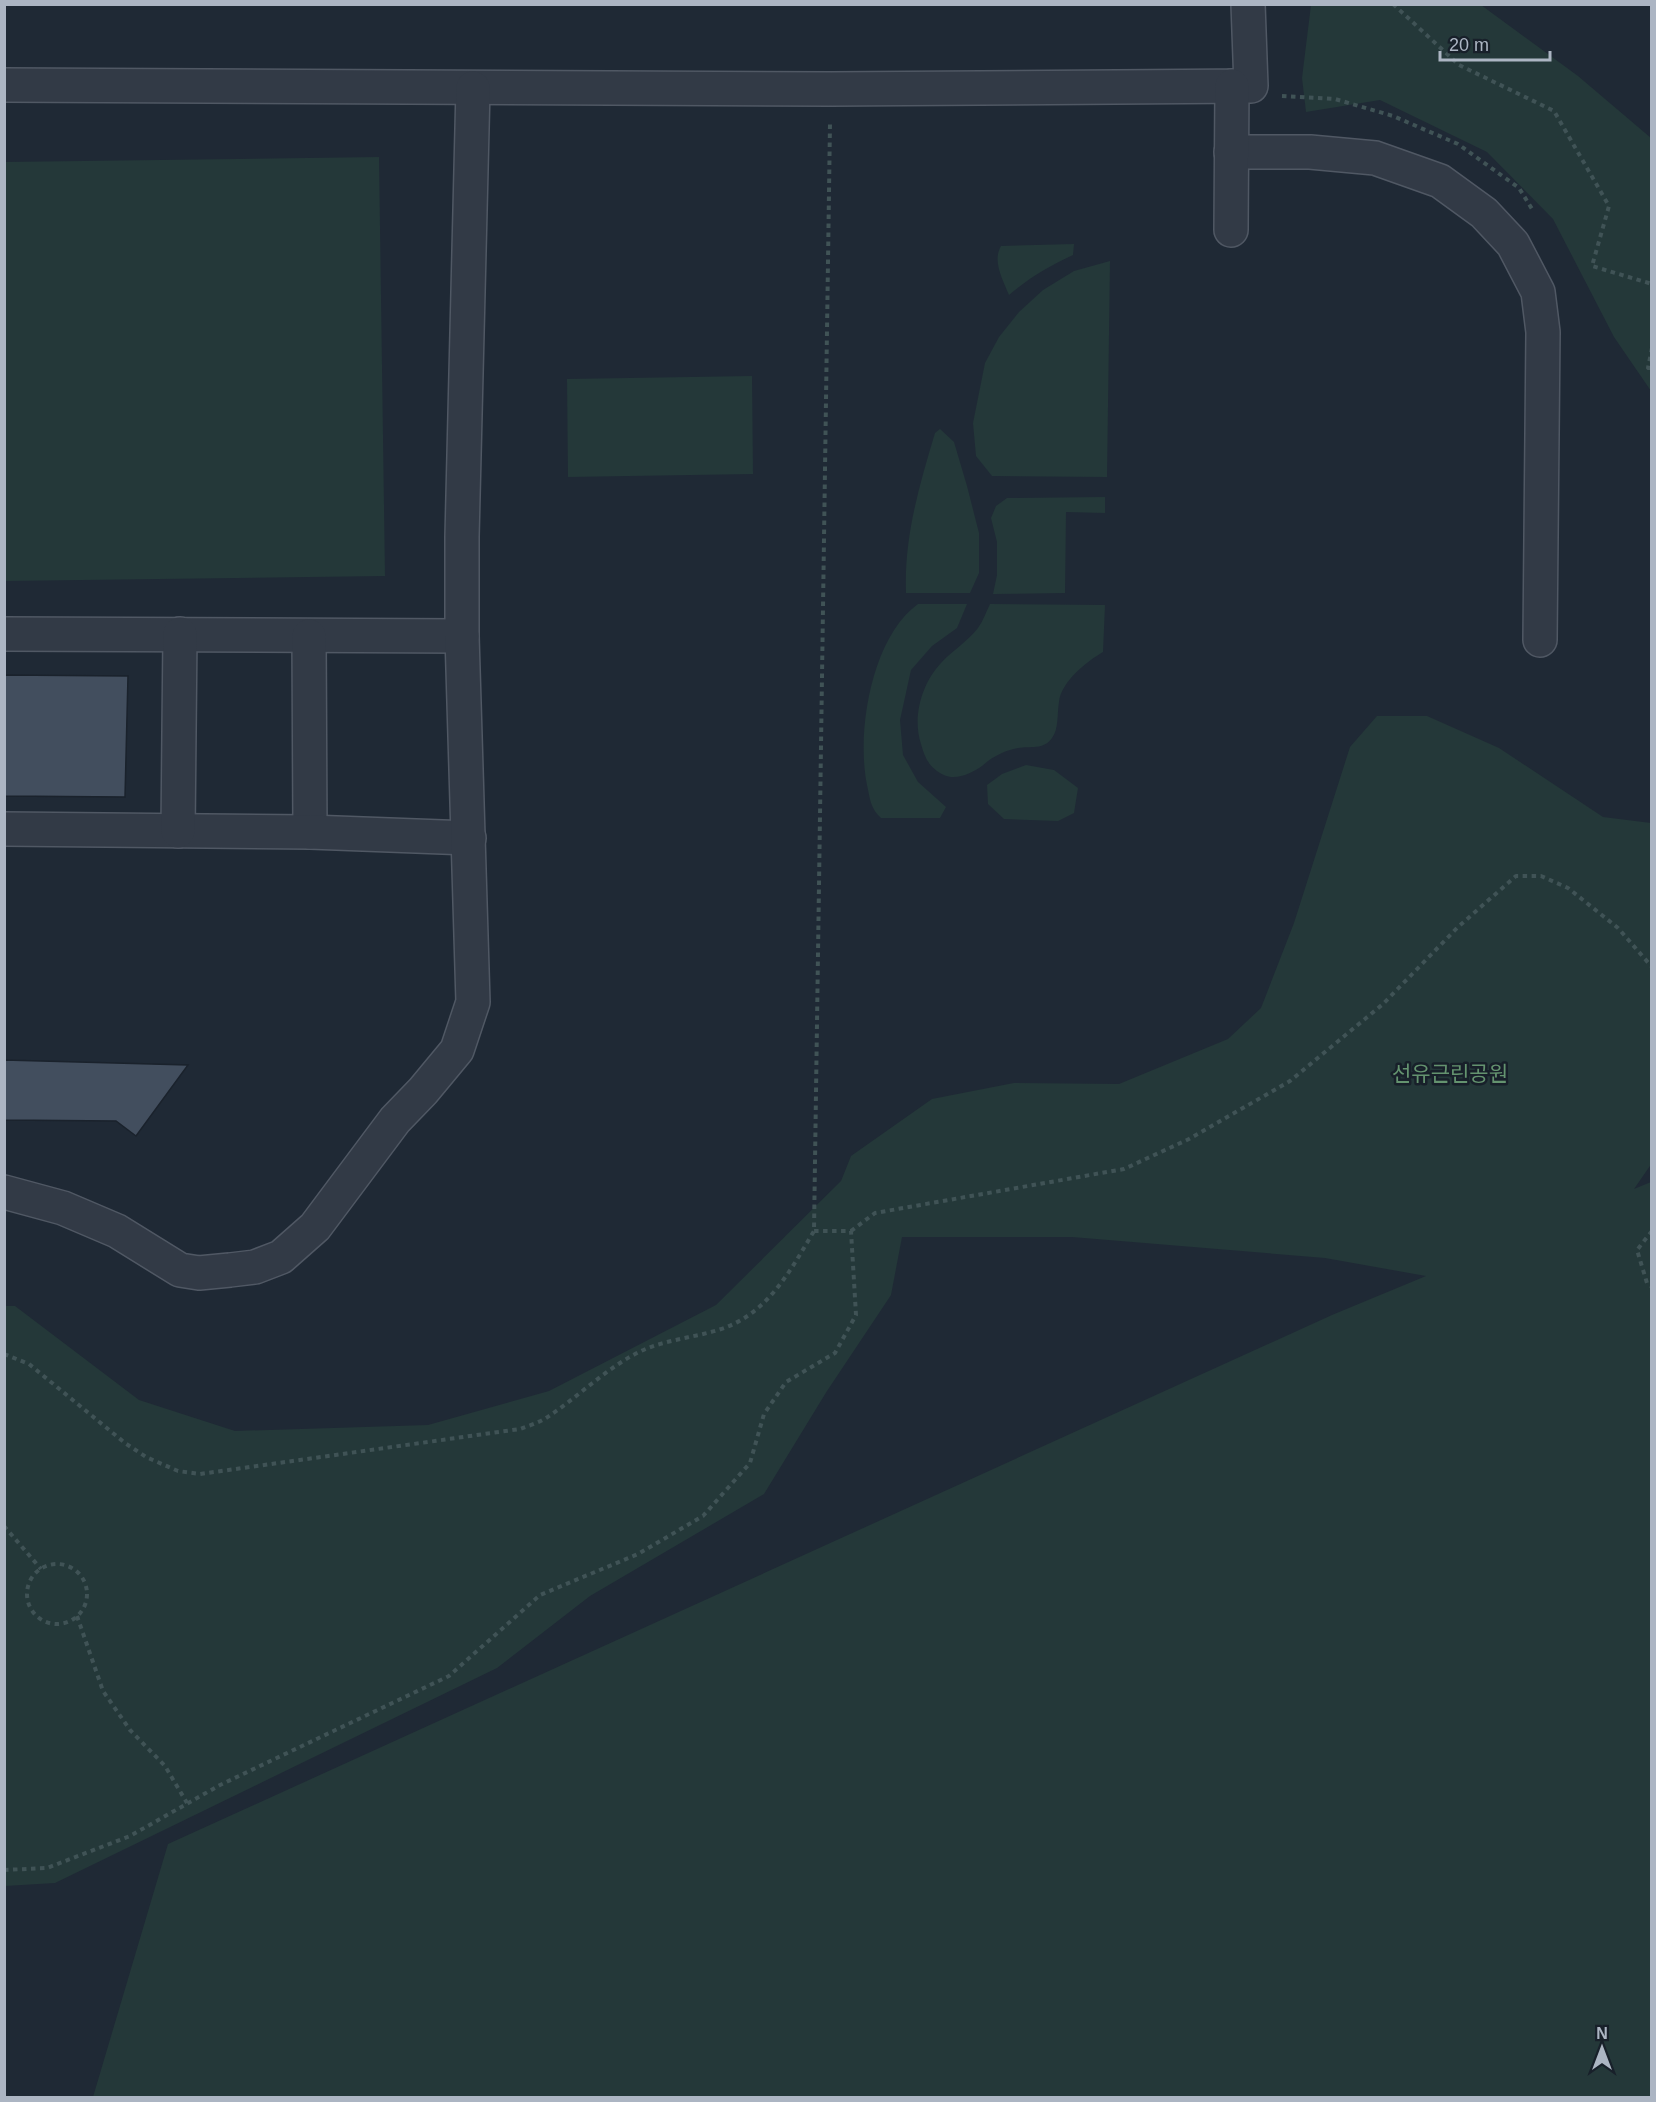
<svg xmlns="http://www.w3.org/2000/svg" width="1656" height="2102" font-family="Arial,'Noto Sans KR',sans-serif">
<rect width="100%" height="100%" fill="#1f2935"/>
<g fill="#243839">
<path d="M1311 5H1481L1578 76 1651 138V391L1614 337 1553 219 1487 152 1380 100 1306 112 1302 78Z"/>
<path d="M379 157 385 576 5 581V162Z"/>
<path d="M1074 244 1073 255C1049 266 1029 278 1009 295 1003 280 992 261 1001 246Z"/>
<path d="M1110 261 1107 477 992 476 976 456 973 423 985 363 999 337 1019 312 1043 290 1074 271Z"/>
<path d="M752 376 753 474 568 477 567 379Z"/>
<path d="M940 429 954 442 967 486 979 533V573L970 593H906C904 536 919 487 935 433Z"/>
<path d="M1105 497V513L1066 512 1065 593 993 594 997 575V542L991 518 996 506 1007 498Z"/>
<path d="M918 604H967L957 628 932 646 911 670 900 720 903 755 918 782 946 807 940 818H881C870 808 870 798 867 785 856 731 872 637 918 604Z"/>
<path d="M990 604 1105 605 1103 652C1086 662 1061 682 1059 702 1057 713 1059 729 1052 738 1044 750 1030 746 1018 748 1005 750 992 757 982 766 972 773 956 781 944 775 929 768 925 758 921 744 912 717 922 683 941 663 953 650 967 642 978 628 983 621 986 612 990 604Z"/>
<path d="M1377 716H1427L1499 748 1603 817 1651 823 1652 1163 1634 1189 1651 1182V2097H93L168 1844 1332 1315 1426 1276 1325 1258 1072 1237H902L891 1295 827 1391 764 1494 590 1596 497 1668 55 1883 5 1886V1306H15L139 1400 235 1431 428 1425 549 1391 716 1305 841 1181 851 1156 932 1099 1014 1083 1119 1084 1228 1039 1261 1008 1294 923 1350 747Z"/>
<path d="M1026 765 1054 770 1078 788 1074 813 1058 821 1004 819 988 804 987 785 1002 774Z"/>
</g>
<g fill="#424e5e" stroke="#1a222c" stroke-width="1.5">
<path d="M4 675 128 676 125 797 4 796Z"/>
<path d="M4 1060 188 1065 136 1136 116 1121 4 1120Z"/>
</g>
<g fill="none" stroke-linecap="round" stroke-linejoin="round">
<defs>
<g id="minor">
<path d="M4 85 831 89 1251 86 1248 4"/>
<path d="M1231 152H1310L1375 158 1440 181 1484 213 1513 244 1538 292 1543 332 1540 640"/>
<path d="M1231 230 1232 86"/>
<path d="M4 634 462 636"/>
<path d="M309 636 310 832"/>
<path d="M4 829 310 832 469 838"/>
<path d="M178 831 180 634"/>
<path d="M4 1192 63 1208 117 1231 180 1270 199 1273 230 1270 255 1267 281 1257 315 1227 395 1120 423 1091 457 1050 473 1002 462 636V537L473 88"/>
</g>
</defs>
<use href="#minor" stroke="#505864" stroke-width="36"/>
<g stroke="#405356" stroke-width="4" stroke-dasharray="4.5 4.5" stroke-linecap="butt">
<path d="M1393 4 1459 65 1554 111 1609 206 1592 266 1652 284"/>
<path d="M1282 96 1335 99 1393 116 1458 144 1519 188 1532 209"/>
<path d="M1652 348 1648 368H1652"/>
<path d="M851 1231 875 1213 1124 1169 1189 1139 1290 1081 1383 1004 1458 927 1516 876H1541L1568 888 1618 928 1652 967"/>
<path d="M1652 1231 1637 1250 1647 1283 1652 1287"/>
<path d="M4 1354 29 1364 125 1443 146 1457 178 1471 200 1474 520 1429C528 1426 538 1423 546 1418 577 1398 605 1369 639 1352 663 1340 692 1338 718 1330 767 1315 789 1273 814 1231L830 123"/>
<path d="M4 1526 41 1569"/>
<circle cx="57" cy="1594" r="30"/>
<path d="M77 1616 103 1691 130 1730 165 1766 187 1803"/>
<path d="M4 1870 47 1868 130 1836 220 1785 449 1676 540 1595 638 1554 703 1516 750 1463 764 1414 786 1382 835 1353 856 1315 851 1231H814"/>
</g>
<use href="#minor" stroke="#323a46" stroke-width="33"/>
</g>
<g text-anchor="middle" stroke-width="5" stroke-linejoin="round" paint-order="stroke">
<g font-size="21" fill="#64936f" stroke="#18202a">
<text x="1450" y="1081">선유근린공원</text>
</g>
</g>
<rect width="1656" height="2102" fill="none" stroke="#acb5c3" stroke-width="12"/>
<g transform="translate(1602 2048)" stroke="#18202a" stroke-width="4.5" paint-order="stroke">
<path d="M0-4.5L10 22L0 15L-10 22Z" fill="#acb5c3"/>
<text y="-9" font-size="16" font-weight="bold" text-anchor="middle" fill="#acb5c3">N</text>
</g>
<path d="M1440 51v9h110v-9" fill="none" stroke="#acb5c3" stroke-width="3"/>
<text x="1449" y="51" font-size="18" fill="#acb5c3" stroke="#18202a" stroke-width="4.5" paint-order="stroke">20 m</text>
</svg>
